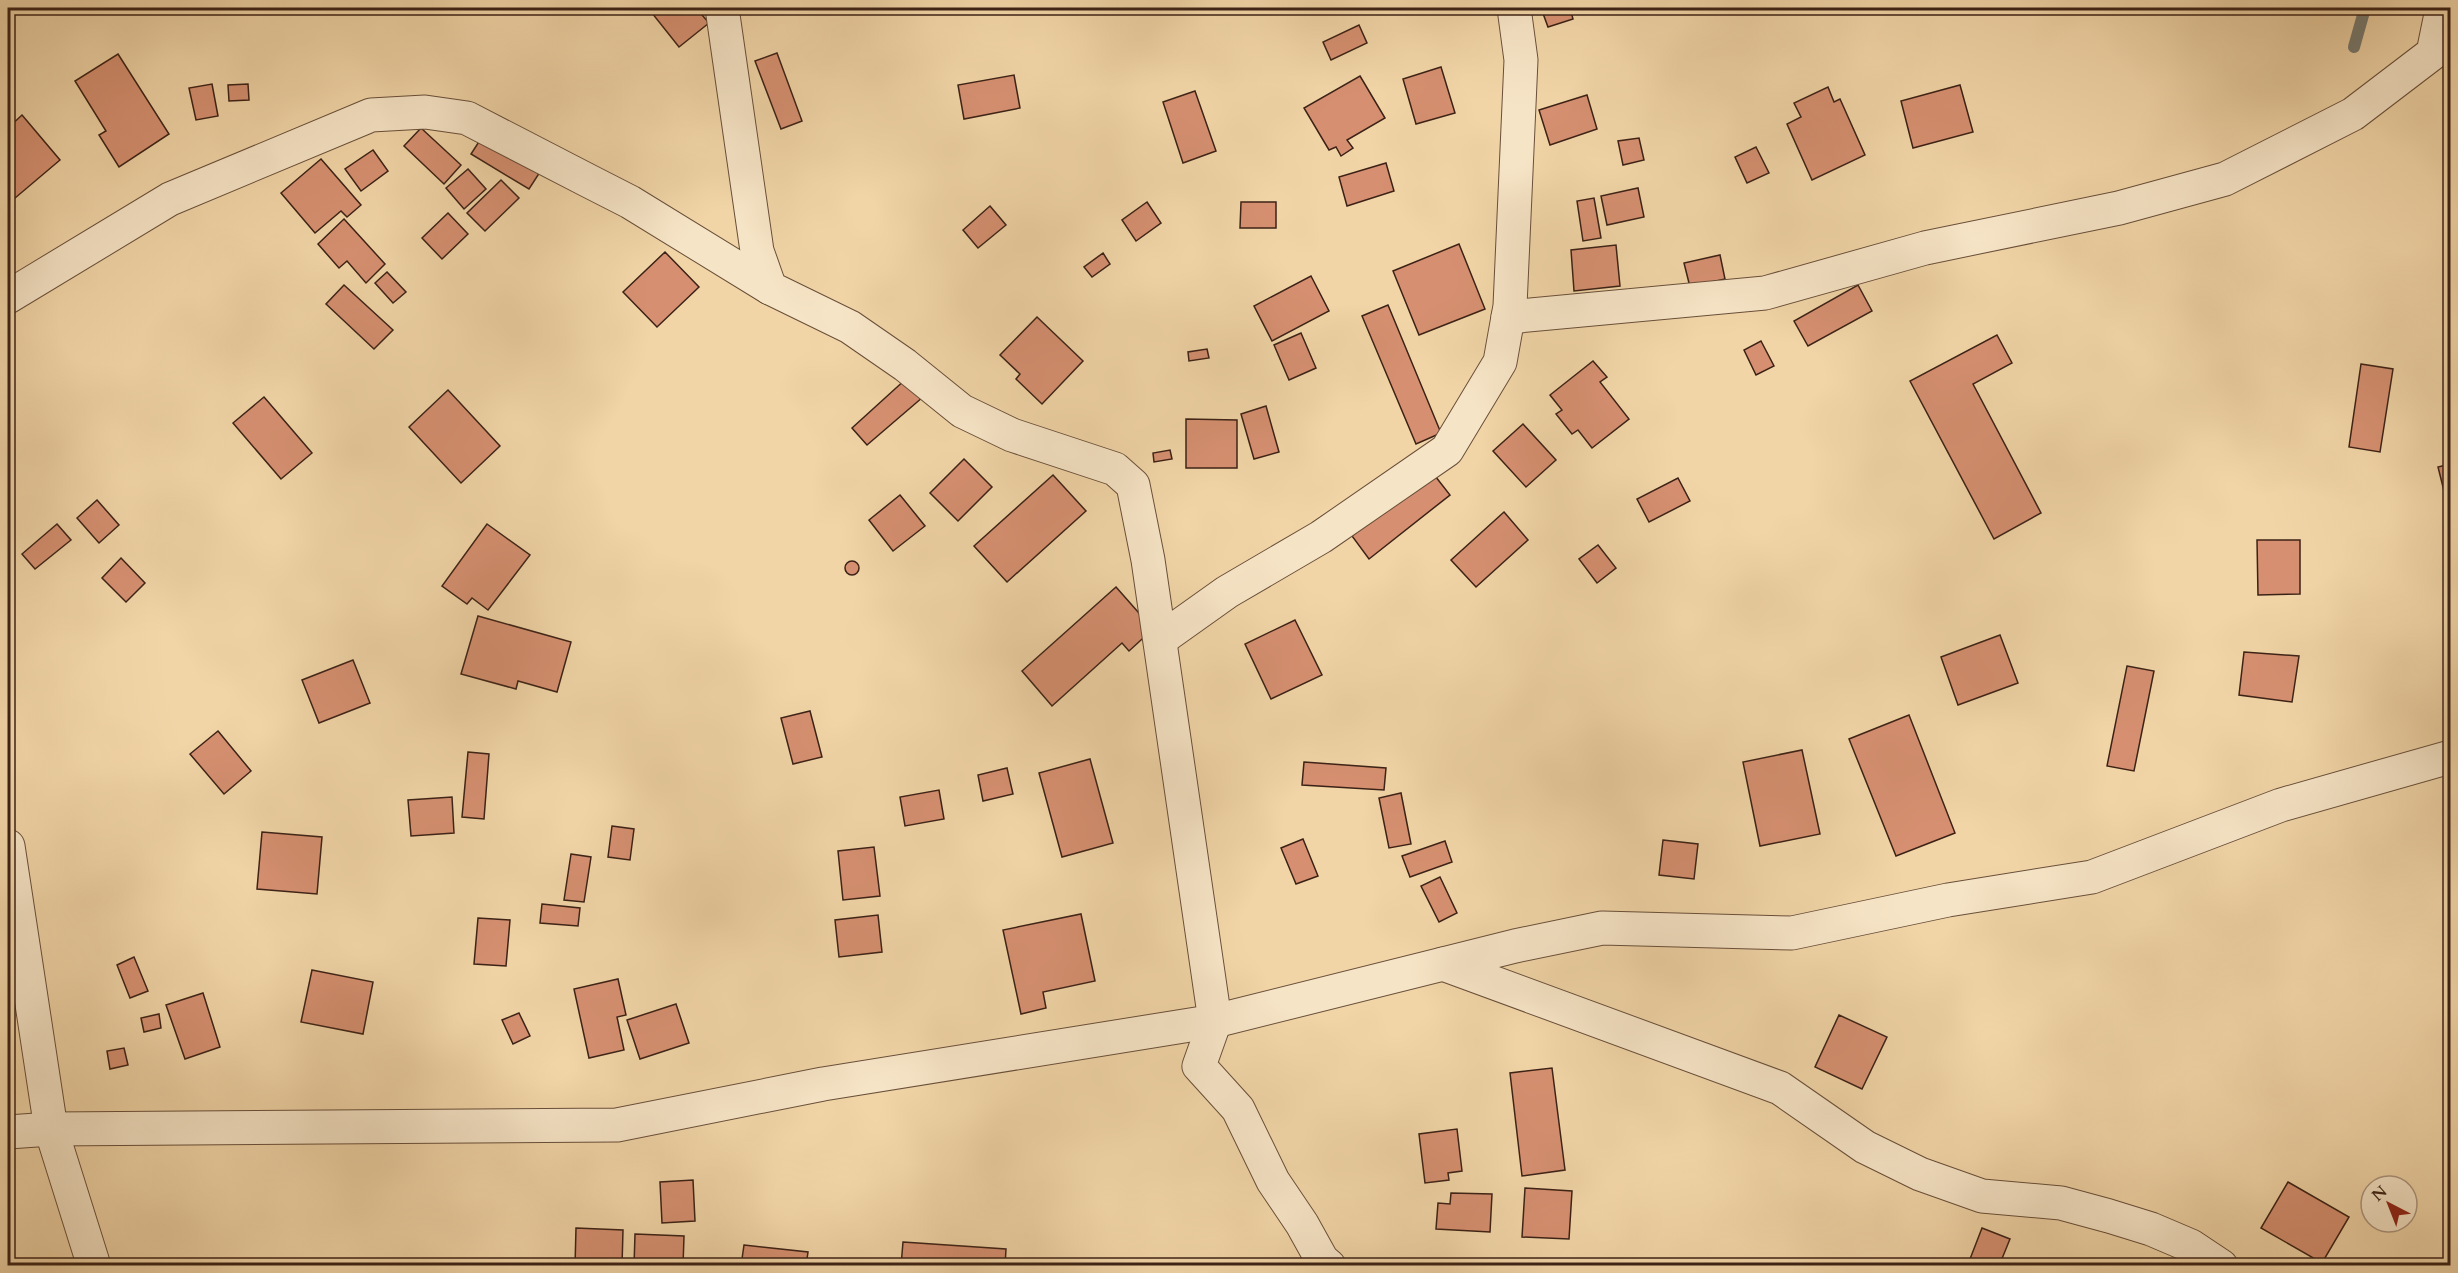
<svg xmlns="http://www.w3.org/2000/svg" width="2458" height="1273" font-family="Cardo,serif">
<rect width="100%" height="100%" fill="#f1d5a7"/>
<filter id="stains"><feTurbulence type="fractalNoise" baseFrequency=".00333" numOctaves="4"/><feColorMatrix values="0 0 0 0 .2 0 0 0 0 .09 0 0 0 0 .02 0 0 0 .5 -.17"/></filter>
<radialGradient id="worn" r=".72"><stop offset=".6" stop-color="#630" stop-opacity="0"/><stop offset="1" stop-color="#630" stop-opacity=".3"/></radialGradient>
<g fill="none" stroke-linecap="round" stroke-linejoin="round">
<path stroke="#767b72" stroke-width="12" d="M2354 47 2365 8"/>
</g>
<g fill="#d69071" stroke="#3c2216" stroke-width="1.5">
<path d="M648 8H696L709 23 679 47Z"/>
<path d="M1541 8H1570L1573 19 1548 27Z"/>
<path d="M1359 25 1367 43 1331 60 1323 42Z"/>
<path d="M777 53 802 121 781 129 755 61Z"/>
<path d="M118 54 169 134 119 167 99 135 106 131 75 81Z"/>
<path d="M1441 67 1455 113 1416 124 1403 79Z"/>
<path d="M1014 75 1020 108 964 119 958 85Z"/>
<path d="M1360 76 1385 118 1347 140 1353 148 1341 156 1336 147 1329 150 1304 108Z"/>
<path d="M212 84 218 116 196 120 189 88Z"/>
<path d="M248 84 249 100 229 101 228 85Z"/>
<path d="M1960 85 1973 132 1913 148 1901 101Z"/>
<path d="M1828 87 1834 102 1840 99 1865 155 1812 180 1787 124 1801 117 1794 103Z"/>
<path d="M1195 91 1216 151 1183 163 1163 102Z"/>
<path d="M1587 95 1597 129 1550 145 1539 110Z"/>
<path d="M22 115 60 160 8 204V128Z"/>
<path d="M421 128 461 165 444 184 404 146Z"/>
<path d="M482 137 540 172 529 189 471 154Z"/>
<path d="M1639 138 1644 160 1623 165 1618 141Z"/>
<path d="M1756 147 1769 173 1747 183 1735 157Z"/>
<path d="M373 150 388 171 361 191 345 169Z"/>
<path d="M321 159 361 205 347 217 341 211 315 233 281 193Z"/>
<path d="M1386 163 1394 191 1347 206 1339 177Z"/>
<path d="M468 169 486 189 464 209 446 188Z"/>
<path d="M501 180 519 198 485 231 467 213Z"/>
<path d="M1638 188 1644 217 1607 225 1601 196Z"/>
<path d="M1594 198 1601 238 1583 241 1577 201Z"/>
<path d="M1147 202 1161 223 1136 241 1122 220Z"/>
<path d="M1241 202H1276V228H1240Z"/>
<path d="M990 206 1006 225 978 248 963 230Z"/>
<path d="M448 213 468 234 442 259 422 238Z"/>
<path d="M344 219 385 264 366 283 347 261 339 268 318 244Z"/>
<path d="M1459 244 1485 309 1419 335 1393 271Z"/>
<path d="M1616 245 1620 286 1574 291 1571 250Z"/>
<path d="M665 252 699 287 657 327 623 292Z"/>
<path d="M1103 253 1110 264 1092 277 1084 267Z"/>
<path d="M1720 255 1725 279 1690 287 1684 263Z"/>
<path d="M387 272 406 292 393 303 375 283Z"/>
<path d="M1311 276 1329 311 1272 341 1254 306Z"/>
<path d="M344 285 393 330 374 349 326 304Z"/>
<path d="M1858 285 1872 311 1808 346 1794 321Z"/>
<path d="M1388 305 1441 433 1416 444 1362 316Z"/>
<path d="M1037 317 1083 361 1042 404 1016 379 1020 374 1000 355Z"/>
<path d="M1301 333 1316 368 1289 380 1274 345Z"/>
<path d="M1997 335 2012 363 1973 384 2041 513 1994 539 1910 381Z"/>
<path d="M1761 341 1774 366 1756 375 1744 350Z"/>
<path d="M1207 349 1209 358 1189 361 1188 352Z"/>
<path d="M1593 361 1607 377 1600 382 1629 419 1592 448 1578 430 1572 434 1556 414 1562 410 1550 395Z"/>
<path d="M2361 364 2393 369 2380 452 2349 447Z"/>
<path d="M907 378 923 397 867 445 852 428Z"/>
<path d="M448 390 500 446 461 483 409 427Z"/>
<path d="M264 397 312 453 281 479 233 423Z"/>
<path d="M1266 406 1279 452 1254 459 1241 414Z"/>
<path d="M1186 419 1237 420V468H1186Z"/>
<path d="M1523 424 1556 460 1526 487 1493 451Z"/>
<path d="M1170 450 1172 459 1154 462 1153 453Z"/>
<path d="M964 459 992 487 958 521 930 493Z"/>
<path d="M2450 464V515L2438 467Z"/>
<path d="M1432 472 1450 495 1369 559 1352 536Z"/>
<path d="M1053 475 1086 511 1007 582 974 546Z"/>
<path d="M1678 478 1690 501 1649 522 1637 499Z"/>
<path d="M900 495 925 526 893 551 869 520Z"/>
<path d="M97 500 119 525 99 543 77 518Z"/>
<path d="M1504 512 1528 540 1476 587 1451 560Z"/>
<path d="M57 524 71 540 35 569 22 554Z"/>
<path d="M487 524 530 555 488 610 472 598 467 604 442 586Z"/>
<path d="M2257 540H2300V594L2258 595Z"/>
<path d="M1598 545 1616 568 1597 583 1579 559Z"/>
<path d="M121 558 145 583 126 602 102 578Z"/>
<circle cx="852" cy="568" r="7"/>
<path d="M1116 587 1153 629 1129 651 1122 643 1052 706 1022 671Z"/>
<path d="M478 616 571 642 557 692 518 681 516 689 461 674Z"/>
<path d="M1295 620 1322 675 1271 699 1245 644Z"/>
<path d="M2000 635 2018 683 1958 705 1941 657Z"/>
<path d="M2244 652 2299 656 2292 702 2239 695Z"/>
<path d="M353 660 370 703 319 723 302 680Z"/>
<path d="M2127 666 2154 671 2134 771 2107 766Z"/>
<path d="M810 711 822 757 793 764 781 718Z"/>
<path d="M1909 715 1955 833 1896 856 1849 739Z"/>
<path d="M218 731 251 771 224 794 190 754Z"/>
<path d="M1802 750 1820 834 1760 846 1743 762Z"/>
<path d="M468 752 489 754 484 819 462 817Z"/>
<path d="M1090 759 1113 843 1062 857 1039 773Z"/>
<path d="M1304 762 1386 768 1384 790 1302 785Z"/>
<path d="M1007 768 1013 794 983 801 978 775Z"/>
<path d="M939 790 944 819 905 826 900 797Z"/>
<path d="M1401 793 1411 844 1389 848 1379 798Z"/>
<path d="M452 797 454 833 411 836 408 800Z"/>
<path d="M612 826 634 829 630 860 608 857Z"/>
<path d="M262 832 322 837 317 894 257 889Z"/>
<path d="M1303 839 1318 876 1296 884 1281 848Z"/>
<path d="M1663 840 1698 844 1694 879 1659 875Z"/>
<path d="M1445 841 1452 862 1410 877 1402 856Z"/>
<path d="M874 847 880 896 843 900 838 851Z"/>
<path d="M571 854 591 857 584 902 564 900Z"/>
<path d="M1440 877 1457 913 1439 922 1421 886Z"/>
<path d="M542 904 580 908 578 926 540 923Z"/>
<path d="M1081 914 1095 981 1043 992 1046 1008 1021 1014 1003 930Z"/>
<path d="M878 915 882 952 839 957 835 920Z"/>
<path d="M478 918 510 920 506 966 474 964Z"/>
<path d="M134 957 148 991 130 998 117 965Z"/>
<path d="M312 970 373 982 363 1034 301 1022Z"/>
<path d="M618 979 626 1015 617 1017 624 1050 589 1058 574 989Z"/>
<path d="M203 993 220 1047 185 1059 166 1005Z"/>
<path d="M676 1004 689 1043 640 1059 627 1020Z"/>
<path d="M519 1013 530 1036 513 1044 502 1020Z"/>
<path d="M159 1014 161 1028 144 1032 141 1018Z"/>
<path d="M1839 1015 1887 1037 1862 1089 1815 1067Z"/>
<path d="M124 1048 128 1065 110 1069 107 1051Z"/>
<path d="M1552 1068 1565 1170 1522 1176 1510 1073Z"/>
<path d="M1457 1129 1462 1171 1448 1173 1449 1180 1425 1183 1419 1134Z"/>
<path d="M693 1180 695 1221 662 1223 660 1182Z"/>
<path d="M2288 1182 2349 1217 2322 1263 2261 1228Z"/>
<path d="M1525 1188 1572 1191 1569 1239 1522 1237Z"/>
<path d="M1451 1193 1492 1194 1490 1232 1436 1229 1438 1203 1450 1204Z"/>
<path d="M576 1228 623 1230 622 1266H575Z"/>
<path d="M1982 1228 2010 1239 1999 1266H1987L1970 1259Z"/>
<path d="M635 1234 684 1236 683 1266H634Z"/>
<path d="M903 1242 1006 1249 1005 1266H901Z"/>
<path d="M744 1245 808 1252 806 1266H741Z"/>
</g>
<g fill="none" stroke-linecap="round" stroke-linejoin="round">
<defs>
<g id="minor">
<path d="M722 8 757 251 770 288 850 327 905 365 962 411 1012 435 1115 469 1133 485 1148 560 1215 1021 1199 1066 1238 1109 1273 1181 1302 1224 1322 1260 1329 1266"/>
<path d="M8 297 170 199 371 115 425 112 467 118 585 179 630 202 770 288"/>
<path d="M1508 317 1765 293 1925 248 2119 208 2225 179 2353 114 2433 53 2441 14 2440 8"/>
<path d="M1160 637 1168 634 1227 592 1321 537 1447 450 1500 362 1510 306 1521 60 1514 8"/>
<path d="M8 846 51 1129 94 1266"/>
<path d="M1443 964 1780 1088 1865 1147 1920 1174 1982 1196 2061 1203 2109 1216 2151 1229 2191 1246 2221 1266"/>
<path d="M8 1132 51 1129 617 1125 823 1084 1215 1021 1515 946 1602 928 1792 933 1948 900 2092 877 2281 805 2450 757"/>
</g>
</defs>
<use href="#minor" stroke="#694f3a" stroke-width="35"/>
<use href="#minor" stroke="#f6e4c6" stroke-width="33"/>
</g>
<rect width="2458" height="1273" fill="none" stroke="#f1d5a7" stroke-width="30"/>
<rect x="9" y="9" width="2440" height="1255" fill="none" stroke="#3c2216" stroke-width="3"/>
<rect x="15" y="15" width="2428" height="1243" fill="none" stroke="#3c2216" stroke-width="1.5"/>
<g transform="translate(2389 1204) rotate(318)"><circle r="28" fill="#f6e4c6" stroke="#ac9680" stroke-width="1.5"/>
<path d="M0-4.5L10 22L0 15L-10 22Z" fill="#8f2418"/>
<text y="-9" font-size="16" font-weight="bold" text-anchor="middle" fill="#3c2216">N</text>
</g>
<rect width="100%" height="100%" filter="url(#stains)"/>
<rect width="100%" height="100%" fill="url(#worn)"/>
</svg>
